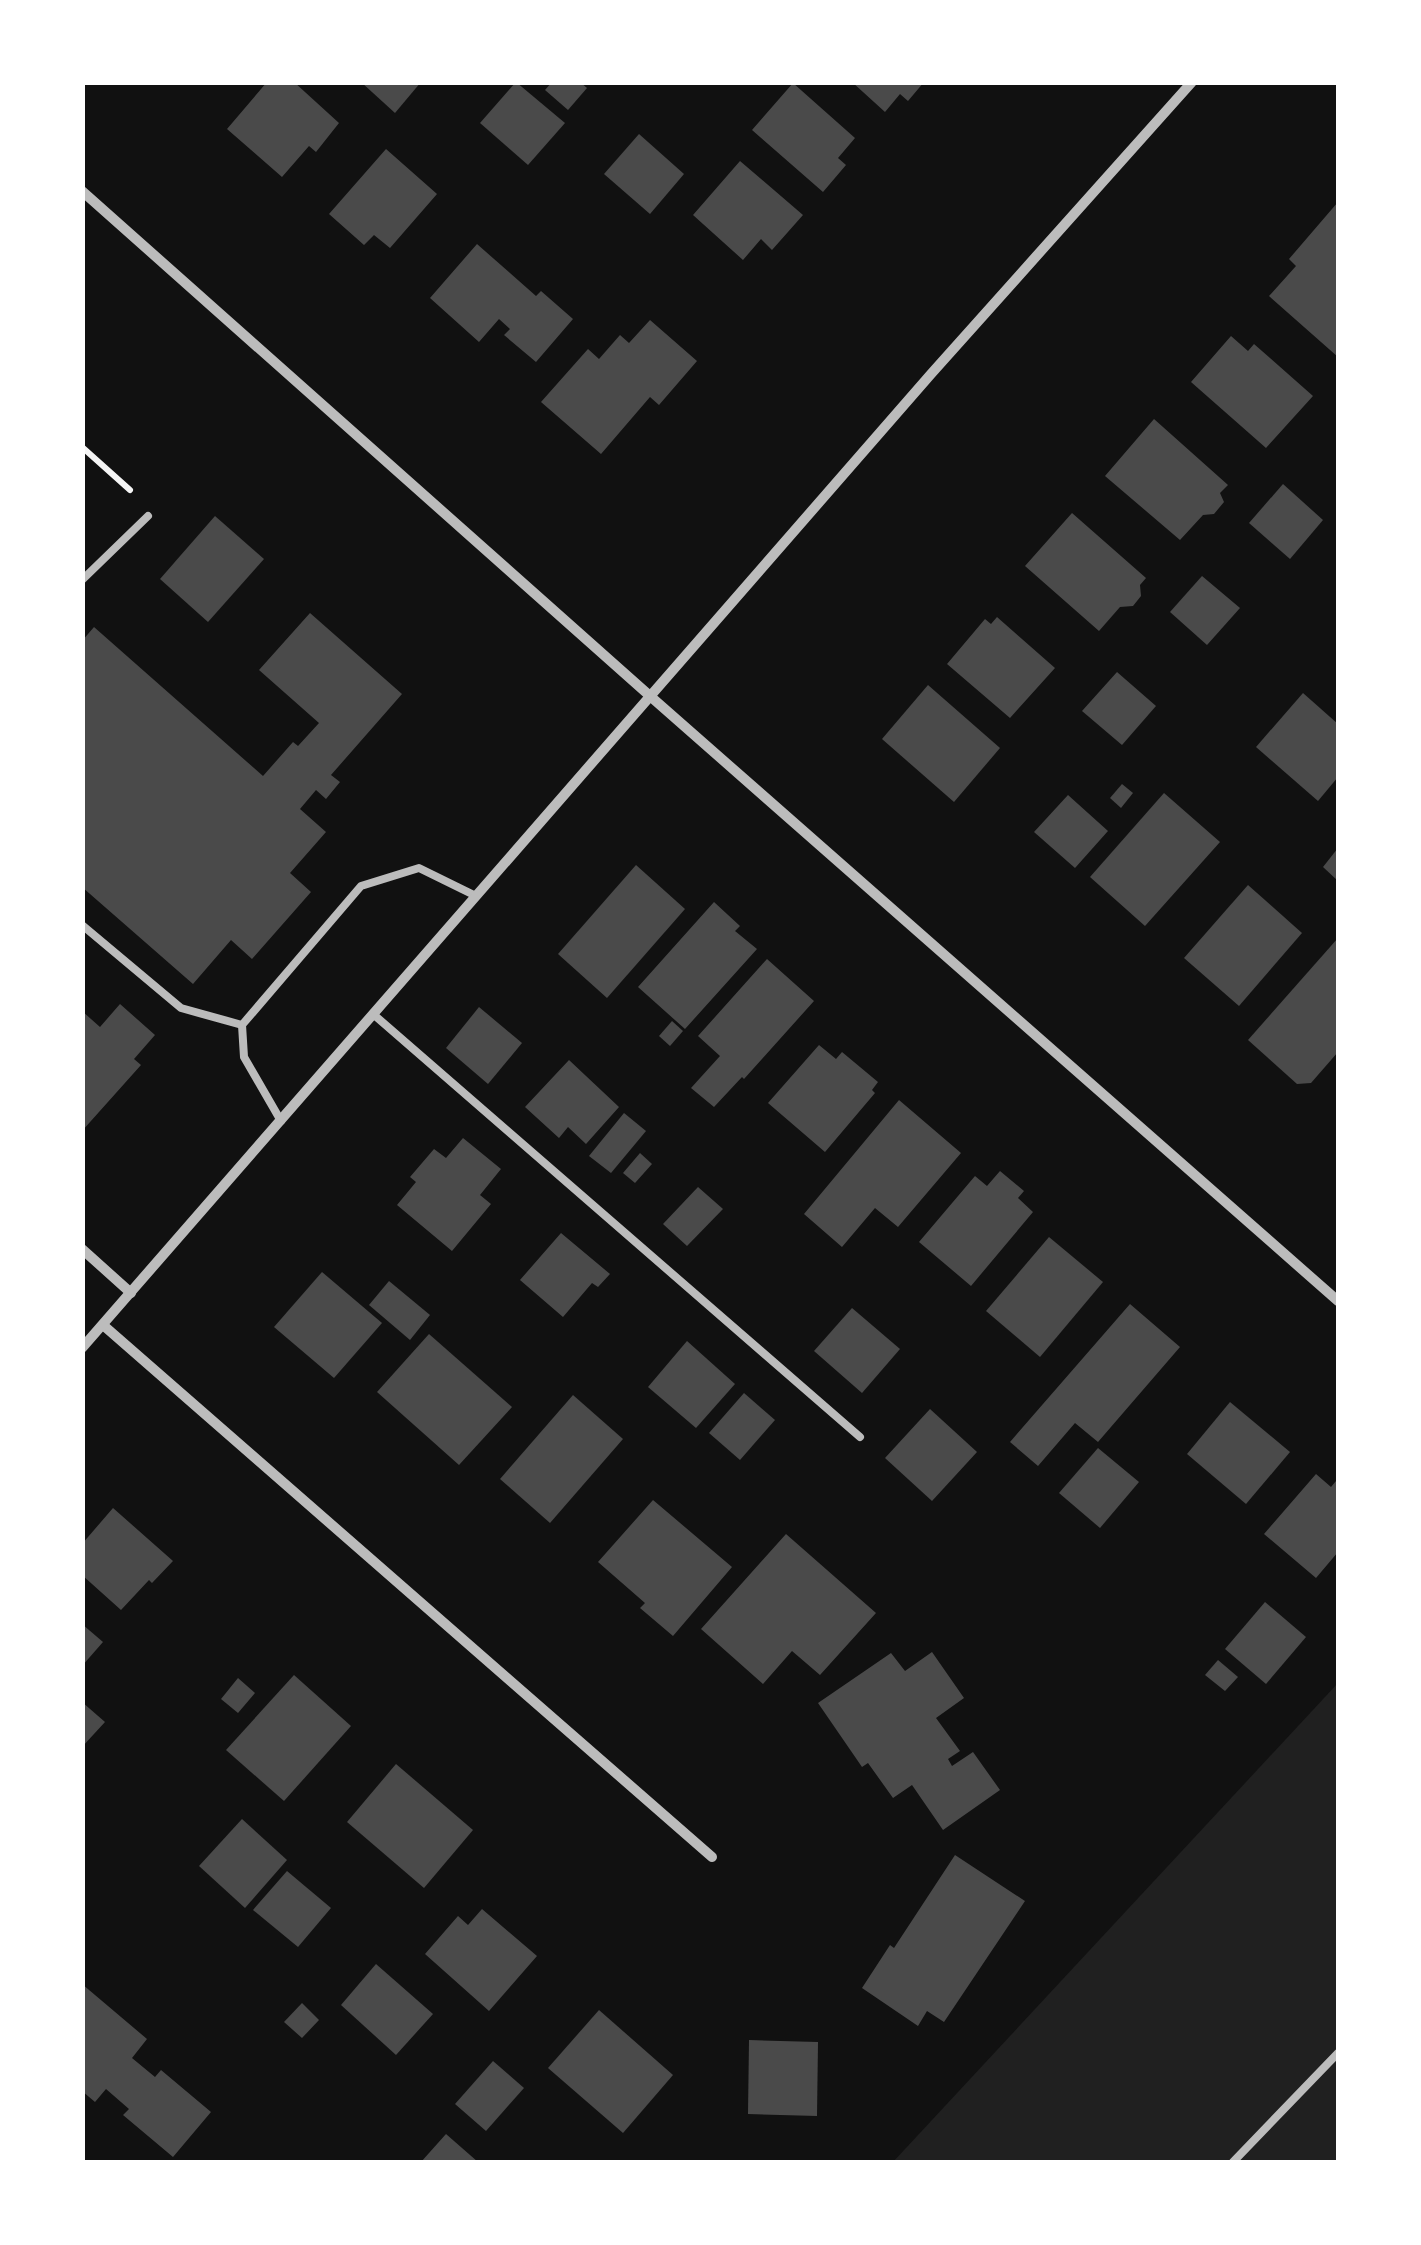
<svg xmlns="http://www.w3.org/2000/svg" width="1421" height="2245" font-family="'Alegreya Sans',sans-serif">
<rect width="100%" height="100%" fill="#111"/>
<path fill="#202020" d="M1338 1683V2162H893Z"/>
<g fill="#4a4a4a">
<path d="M267 82H294L339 123 316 152 309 146 282 177 227 129Z"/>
<path d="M361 82H421L395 113Z"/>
<path d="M516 82 565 123 528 165 480 123Z"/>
<path d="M552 82H580L587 88 568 110 545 90Z"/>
<path d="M852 82H924L908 101 900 94 885 112Z"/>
<path d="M793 83 855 138 838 158 846 165 823 192 752 130Z"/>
<path d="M639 134 684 174 650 214 604 174Z"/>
<path d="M386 149 437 194 390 248 374 235 364 245 329 214Z"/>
<path d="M740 161 803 215 772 250 761 239 743 260 693 215Z"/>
<path d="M1338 202V357L1269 296 1296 266 1289 259Z"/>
<path d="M477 244 536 296 541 291 573 319 536 362 504 335 510 329 499 319 479 342 430 298Z"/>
<path d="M650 320 697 361 659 405 650 397 601 454 541 402 588 349 599 359 620 335 629 343Z"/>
<path d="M1231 336 1248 351 1254 344 1313 396 1266 448 1191 382Z"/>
<path d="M1154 419 1228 485 1220 493 1224 502 1214 514 1203 515 1180 540 1105 476Z"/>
<path d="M1283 484 1323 520 1290 559 1249 523Z"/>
<path d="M1072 513 1146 578 1140 585 1141 596 1133 606 1120 607 1099 631 1025 566Z"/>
<path d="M215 516 264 559 208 622 160 579Z"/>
<path d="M1202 576 1240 608 1207 645 1170 612Z"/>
<path d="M310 613 402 694 331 775 340 782 326 799 316 790 300 809 326 832 290 873 311 892 252 959 231 940 193 984 82 887V641L94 627 263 776 293 742 298 746 319 723 259 670Z"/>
<path d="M997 617 1055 668 1010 718 947 664 985 619 991 624Z"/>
<path d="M1117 672 1156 706 1122 745 1082 711Z"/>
<path d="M928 685 1000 748 954 802 882 739Z"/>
<path d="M1303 693 1338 724V777L1318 801 1256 747Z"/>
<path d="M1122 784 1133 793 1121 808 1110 798Z"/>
<path d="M1164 793 1220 842 1145 926 1090 877Z"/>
<path d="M1068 795 1108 831 1075 868 1034 832Z"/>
<path d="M1338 848V881L1323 867Z"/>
<path d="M636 865 685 909 607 998 558 954Z"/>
<path d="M1248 885 1302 933 1239 1006 1184 958Z"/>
<path d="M714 902 740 926 735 931 757 949 685 1029 638 987Z"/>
<path d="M1338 938V1052L1311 1083 1297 1084 1248 1040Z"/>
<path d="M767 959 814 1001 744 1079 742 1077 714 1107 691 1088 720 1056 698 1036Z"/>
<path d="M120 1004 155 1035 134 1059 141 1065 82 1131V1011L100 1027Z"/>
<path d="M479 1007 522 1043 488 1084 446 1048Z"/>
<path d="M672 1021 683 1031 670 1046 659 1036Z"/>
<path d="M819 1045 836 1059 842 1052 878 1082 872 1090 875 1093 825 1152 768 1103Z"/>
<path d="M569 1060 619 1107 586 1144 568 1127 559 1138 525 1107Z"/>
<path d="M899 1100 961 1153 898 1227 875 1208 842 1247 804 1214Z"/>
<path d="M624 1113 646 1131 611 1173 589 1156Z"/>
<path d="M463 1138 501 1169 480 1195 491 1204 452 1251 397 1205 416 1182 410 1177 434 1149 446 1158Z"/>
<path d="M640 1153 652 1164 635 1183 623 1173Z"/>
<path d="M1000 1171 1024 1191 1018 1198 1033 1212 971 1286 919 1242 975 1176 987 1186Z"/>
<path d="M698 1187 723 1209 687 1246 663 1224Z"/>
<path d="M561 1233 610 1274 598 1287 592 1283 563 1317 520 1280Z"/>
<path d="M1049 1237 1103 1282 1040 1357 986 1311Z"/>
<path d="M322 1272 382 1323 334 1378 274 1327Z"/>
<path d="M389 1281 430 1315 410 1340 369 1305Z"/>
<path d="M1130 1304 1180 1347 1098 1442 1075 1423 1038 1466 1010 1442Z"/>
<path d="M852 1308 900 1349 862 1393 814 1351Z"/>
<path d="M429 1334 512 1407 459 1465 377 1392Z"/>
<path d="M687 1341 735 1384 696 1428 648 1387Z"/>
<path d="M744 1393 775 1420 740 1460 709 1433Z"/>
<path d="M573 1395 623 1439 550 1523 500 1479Z"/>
<path d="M1230 1402 1290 1452 1246 1504 1187 1454Z"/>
<path d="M930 1409 977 1452 932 1501 885 1458Z"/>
<path d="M1098 1448 1139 1482 1100 1528 1059 1493Z"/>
<path d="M1316 1474 1331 1487 1336 1481 1338 1483V1552L1316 1578 1264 1534Z"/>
<path d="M653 1500 732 1567 673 1636 640 1608 645 1603 598 1562Z"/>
<path d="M113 1508 173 1561 152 1583 149 1580 121 1610 82 1575V1544Z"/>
<path d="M786 1534 876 1613 820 1675 792 1651 763 1684 701 1629Z"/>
<path d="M1265 1602 1306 1637 1266 1684 1225 1649Z"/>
<path d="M82 1624 103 1642 82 1666Z"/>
<path d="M932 1652 964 1698 936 1718 960 1751 948 1759 952 1766 973 1752 1000 1790 943 1830 912 1785 893 1798 868 1763 862 1767 818 1703 891 1653 905 1671Z"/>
<path d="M1218 1660 1238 1677 1225 1691 1205 1675Z"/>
<path d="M294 1675 351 1726 284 1801 226 1750Z"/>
<path d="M238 1678 255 1693 238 1713 221 1699Z"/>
<path d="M82 1702 105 1722 82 1747Z"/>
<path d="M396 1764 473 1830 424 1888 347 1822Z"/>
<path d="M242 1819 287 1860 245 1908 199 1866Z"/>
<path d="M955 1855 1025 1901 944 2022 927 2011 918 2026 862 1988 890 1945 894 1948Z"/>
<path d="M287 1871 331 1908 298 1947 253 1910Z"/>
<path d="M482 1909 537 1956 489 2011 425 1954 458 1916 468 1925Z"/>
<path d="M376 1964 433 2014 396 2055 341 2005Z"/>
<path d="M82 1984 147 2039 132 2058 155 2077 161 2070 211 2112 173 2157 123 2115 129 2109 106 2089 95 2102 82 2091Z"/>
<path d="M302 2003 319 2020 302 2038 284 2022Z"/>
<path d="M599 2010 673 2075 623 2133 548 2068Z"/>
<path d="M749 2040 818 2042 817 2116 748 2114Z"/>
<path d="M493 2061 524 2088 486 2131 455 2104Z"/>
<path d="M446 2134 478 2162H421Z"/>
</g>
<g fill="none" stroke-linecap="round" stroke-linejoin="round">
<path stroke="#f5f5f5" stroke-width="6" d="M82 447 130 490"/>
<g stroke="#bcbcbc" stroke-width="8">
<path d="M82 580 148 516"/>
<path d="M82 925 181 1008 242 1025"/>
<path d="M373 1014 860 1437"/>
<path d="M281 1121 244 1057 242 1025 361 886 419 868 476 896"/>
<path d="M1233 2162 1338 2053"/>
</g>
<g stroke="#bcbcbc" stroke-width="10">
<path d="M82 191 650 696 1338 1301"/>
<path d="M82 1249 131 1293"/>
<path d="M103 1325 712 1857"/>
<path d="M82 1348 931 374 1192 82"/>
</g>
</g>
<rect width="1421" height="2245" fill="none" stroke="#ffffff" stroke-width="170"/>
</svg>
